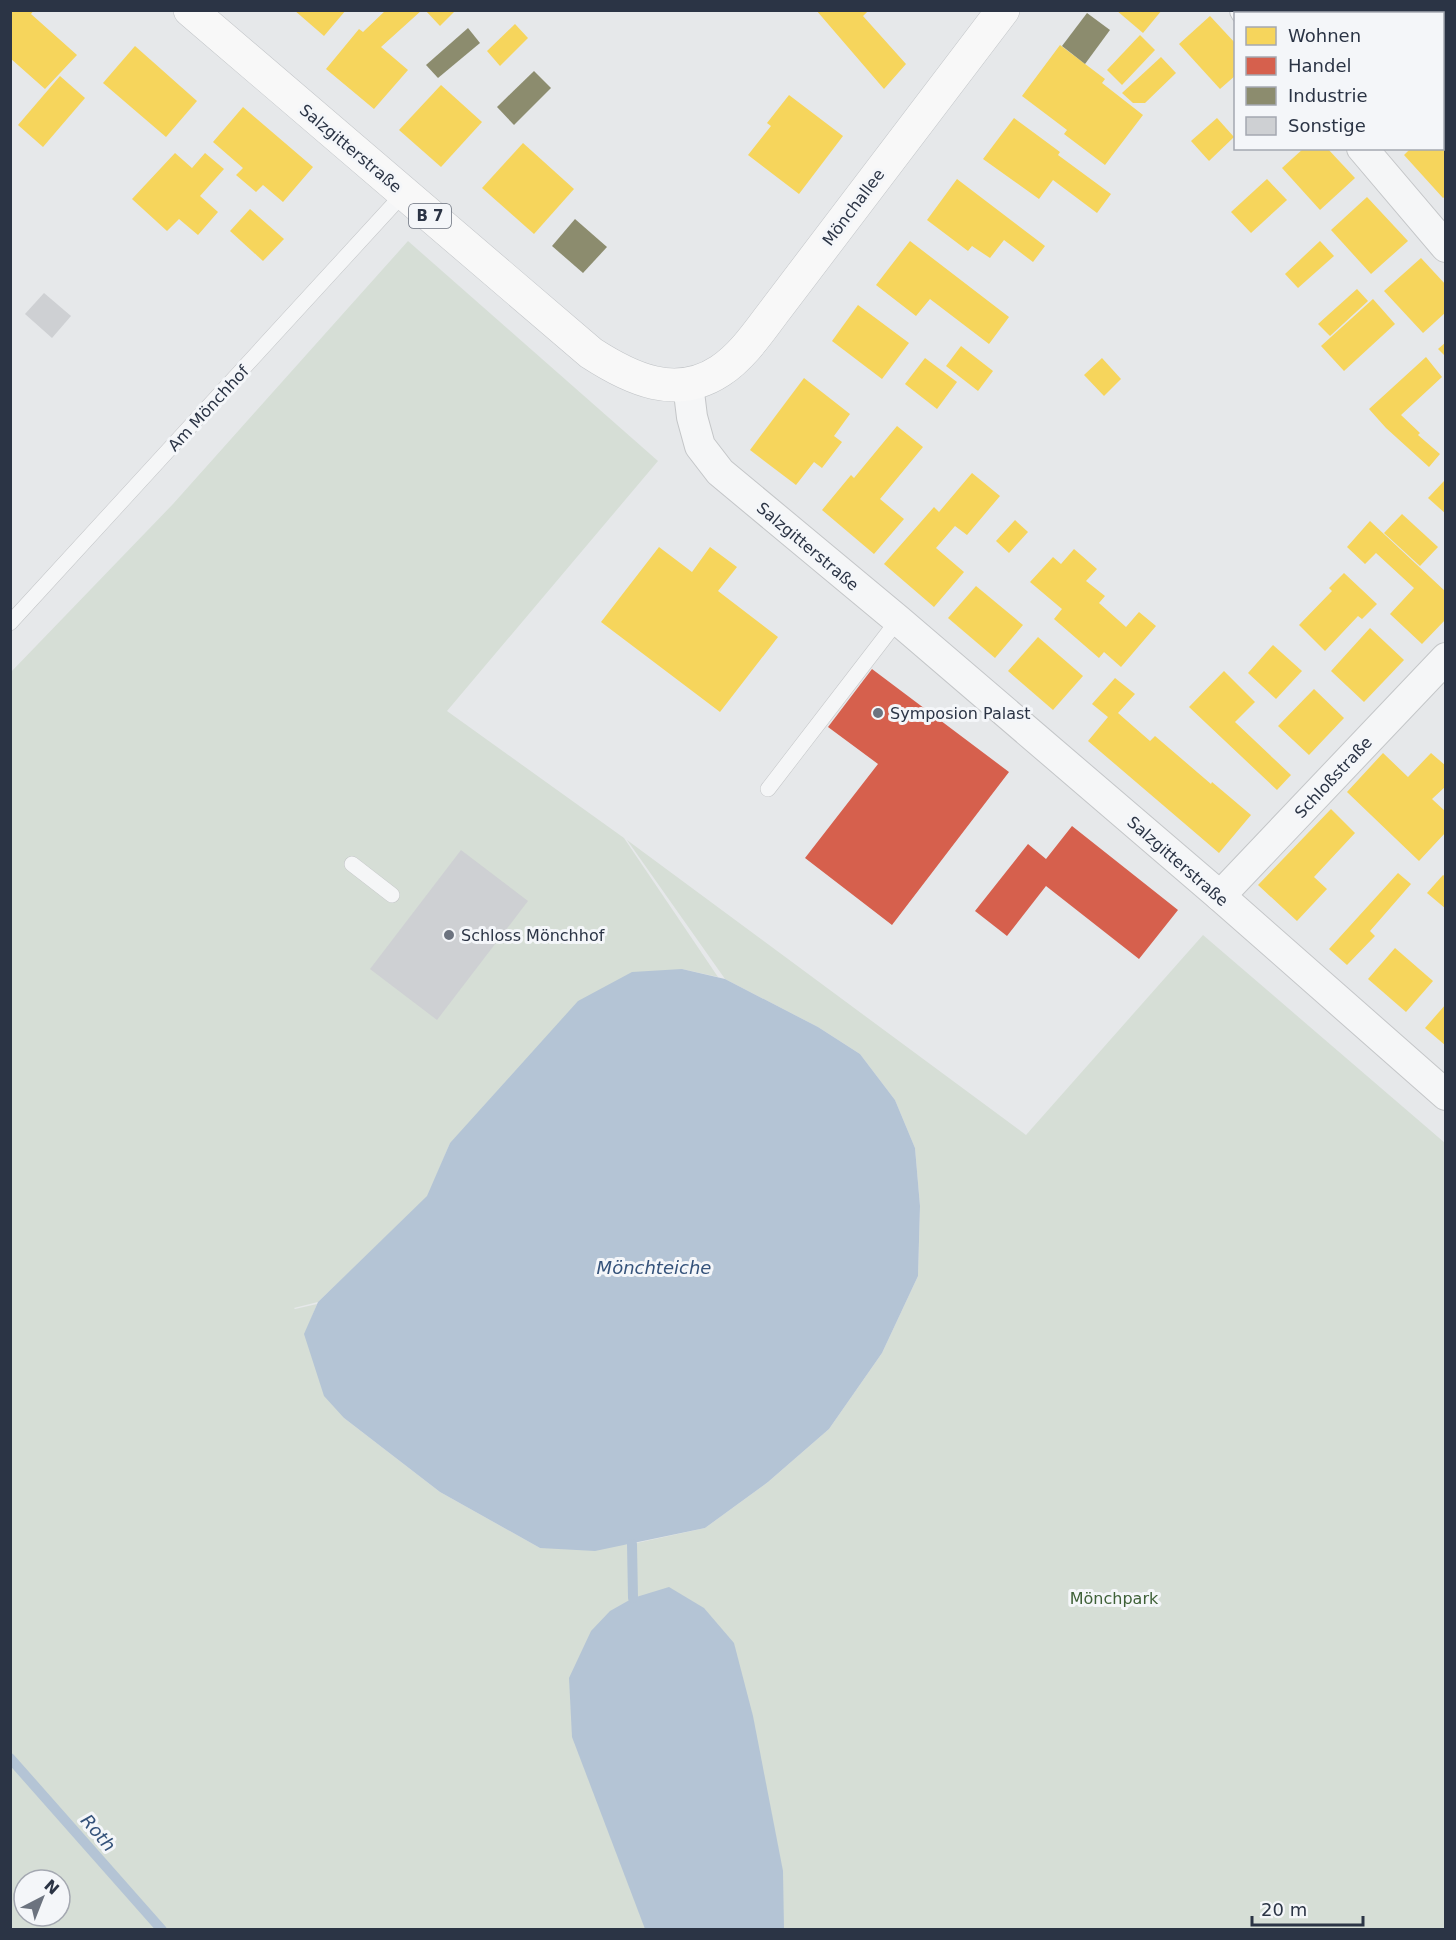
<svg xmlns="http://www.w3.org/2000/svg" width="1456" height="1940" font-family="'DejaVu Sans',sans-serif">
<rect width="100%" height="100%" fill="#e6e8ea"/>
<path fill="#d6ded6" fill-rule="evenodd" d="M408 241 658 461 447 711 624 838 718 977 682 969 450 1143 428 1196 318 1302 294 1308 295 1309 317 1304 305 1334 344 1418 440 1492 540 1548 632 1544 705 1528 768 1482 829 1429 882 1353 918 1276 920 1206 915 1148 895 1100 860 1054 818 1027 725 979 627 840 1026 1135 1203 935 1445 1143V1929H11L10 673 173 504ZM24 1880H60V1916H24Z"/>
<g fill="#b4c4d5">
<path d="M682 969 725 979 818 1027 860 1054 895 1100 915 1148 920 1206 918 1276 882 1353 829 1429 768 1482 705 1528 595 1551 540 1548 440 1492 344 1418 324 1396 304 1334 318 1302 427 1196 450 1143 578 1001 632 972Z"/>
<path d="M669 1587 704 1608 734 1643 753 1716 783 1871 784 1929H645L572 1737 569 1678 591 1631 610 1611 633 1598Z"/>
</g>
<g fill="#f6d55c">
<path d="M10 10H34L31 14 77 55 45 89 10 58Z"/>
<path d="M294 10H346L324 36Z"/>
<path d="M386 10H422L381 47 408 70 374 109 326 69 359 29 363 32Z"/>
<path d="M425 10H456L440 26Z"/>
<path d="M816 10H869L863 16 906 64 884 89Z"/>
<path d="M1116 10H1162L1143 33Z"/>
<path d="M1446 13V70L1443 66V16Z"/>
<path d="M1210 16 1236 44V75L1220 89 1179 44Z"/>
<path d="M515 24 528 38 500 66 487 51Z"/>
<path d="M1140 35 1155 50 1122 85 1107 70Z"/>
<path d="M1060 45 1105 79 1102 83 1143 115 1105 165 1064 134 1067 130 1022 96Z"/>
<path d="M135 46 197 101 166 137 103 83Z"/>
<path d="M1161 57 1176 73 1145 103H1133L1122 93Z"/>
<path d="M60 76 85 98 43 147 18 125Z"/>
<path d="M441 85 482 122 441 167 399 130Z"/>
<path d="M789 95 843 136 799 194 748 155 771 126 767 123Z"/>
<path d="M243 107 313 167 283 202 263 185 256 192 236 175 243 168 213 142Z"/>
<path d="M1014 118 1060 152 1058 155 1111 194 1097 213 1053 180 1039 199 983 159Z"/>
<path d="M1217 118 1234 137 1209 161 1191 141Z"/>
<path d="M1443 133 1446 136V196L1443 198 1404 155 1411 148H1443Z"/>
<path d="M523 143 574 189 534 234 482 188Z"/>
<path d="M1304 148H1327L1355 178 1320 210 1282 168Z"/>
<path d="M175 153 192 168 205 153 224 169 200 196 218 212 198 235 179 219 167 231 132 199Z"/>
<path d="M957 179 1045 246 1033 262 1004 240 990 258 972 246 968 251 927 220Z"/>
<path d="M1267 179 1287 200 1251 233 1231 212Z"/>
<path d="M1367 197 1408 241 1371 274 1331 230Z"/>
<path d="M250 209 284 239 263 261 230 231Z"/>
<path d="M910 241 1009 317 989 344 930 299 916 316 876 285Z"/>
<path d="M1320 241 1334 256 1298 288 1285 274Z"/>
<path d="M1421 258 1446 285V312L1423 333 1384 291Z"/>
<path d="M1357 289 1368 301 1330 336 1318 324Z"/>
<path d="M1373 299 1395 324 1344 371 1321 346Z"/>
<path d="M858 305 909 343 882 379 832 341Z"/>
<path d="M1446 342V357L1438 349Z"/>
<path d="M961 346 993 371 978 391 946 366Z"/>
<path d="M1426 357 1442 377 1401 415 1420 433 1418 435 1440 454 1429 467 1386 428 1369 409Z"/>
<path d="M925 358 957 382 937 409 905 384Z"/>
<path d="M1102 358 1121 379 1104 396 1084 375Z"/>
<path d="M804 378 850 414 834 436 842 442 822 468 814 462 796 485 750 450Z"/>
<path d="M897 426 923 447 880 499 904 519 874 554 822 510 851 475 854 478Z"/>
<path d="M972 473 1000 496 967 535 955 526 936 548 964 572 934 607 884 564 934 507 939 512Z"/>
<path d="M1444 481 1446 482V514L1428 498Z"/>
<path d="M1402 514 1438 547 1420 566 1384 533Z"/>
<path d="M1015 520 1028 532 1009 553 996 541Z"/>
<path d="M1370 521 1446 592V619L1422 644 1390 614 1414 588 1376 553 1365 564 1347 547Z"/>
<path d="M659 547 692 572 710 547 737 567 718 591 778 637 720 712 601 622Z"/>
<path d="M1074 549 1097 569 1086 581 1105 596 1099 603 1126 627 1139 612 1156 626 1121 667 1104 652 1099 658 1054 619 1062 609 1030 582 1053 557 1061 564Z"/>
<path d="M1344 573 1377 604 1362 619 1358 616 1325 651 1299 625 1332 591 1329 588Z"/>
<path d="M976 586 1023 625 995 658 948 618Z"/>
<path d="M1370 628 1404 660 1364 702 1331 671Z"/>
<path d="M1038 637 1083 676 1053 710 1008 671Z"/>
<path d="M1273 645 1302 671 1276 699 1248 673Z"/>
<path d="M1224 671 1255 702 1235 722 1291 775 1277 790 1189 707Z"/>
<path d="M1115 678 1135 694 1118 713 1150 741 1155 736 1211 784 1212 782 1251 815 1219 853 1088 741 1108 717 1092 704Z"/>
<path d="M1314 689 1344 718 1309 755 1278 726Z"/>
<path d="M1383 753 1408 777 1431 753 1446 766V786L1432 799 1446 812V832L1419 861 1347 792Z"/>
<path d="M1331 809 1355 833 1314 877 1327 889 1297 921 1258 885Z"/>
<path d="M1398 873 1411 884 1370 931 1375 936 1347 965 1329 949Z"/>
<path d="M1443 875 1446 877V909L1427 893Z"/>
<path d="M1395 948 1433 981 1406 1012 1368 979Z"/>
<path d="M1446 1004V1046L1425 1028Z"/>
</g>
<g fill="#d6604d">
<path d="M872 669 1009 772 892 925 805 858 878 764 828 727Z"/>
<path d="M1072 826 1178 910 1139 959 1046 886 1007 936 975 911 1028 844 1046 859Z"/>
</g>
<g fill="#8c8c6e">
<path d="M1087 13 1110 30 1085 64 1062 46Z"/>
<path d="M468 28 480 43 438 78 426 65Z"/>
<path d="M534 71 551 88 514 125 497 107Z"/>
<path d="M575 219 607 247 583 273 552 246Z"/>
</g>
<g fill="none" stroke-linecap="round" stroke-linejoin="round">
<g stroke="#b4c4d5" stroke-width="10">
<path d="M632 1544 633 1598"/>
<path d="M10 1758 162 1930"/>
</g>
</g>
<g fill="#ced0d3">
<path d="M44 293 71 316 52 338 25 314Z"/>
<path d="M461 850 528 901 437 1020 370 969Z"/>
</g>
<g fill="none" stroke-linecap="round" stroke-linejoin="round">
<defs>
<g id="lane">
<path d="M10 623 404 193"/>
<path d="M768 789 898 620"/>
<path d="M352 864 392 895"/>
</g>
<g id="street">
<path d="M1245 10 1248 14"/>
<path d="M1362 148 1446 247"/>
<path d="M688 384 692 417 700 446 720 472 898 620 1220 896 1446 1095"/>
<path d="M1220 896 1446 658"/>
</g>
<path id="primary" d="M190 10 591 353C631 379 676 400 720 371 743 356 760 330 776 309L1003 10"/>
</defs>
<use href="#lane" stroke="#c4c6c8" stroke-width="16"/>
<use href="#street" stroke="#c4c6c8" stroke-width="32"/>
<use href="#primary" stroke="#c2c5c8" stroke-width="34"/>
<use href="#lane" stroke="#f5f6f7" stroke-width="15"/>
<use href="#street" stroke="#f5f6f7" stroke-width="30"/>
<use href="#primary" stroke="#f8f8f8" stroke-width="33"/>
</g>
<g fill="#6c737f" stroke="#f4f6f9" stroke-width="2">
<circle cx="878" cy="713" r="6"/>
<circle cx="449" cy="935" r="6"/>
</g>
<g text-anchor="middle" stroke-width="6" stroke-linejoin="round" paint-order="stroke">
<rect fill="#f4f6f9" stroke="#676e7b" stroke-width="1.5" x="409" y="204" width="42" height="24" rx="4.5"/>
<g font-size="15" font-weight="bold" fill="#2b3445">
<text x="430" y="221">B 7</text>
</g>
<g font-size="16" fill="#2b3445" stroke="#f4f6f9">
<text transform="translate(351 148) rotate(40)" y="6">Salzgitterstraße</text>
<text transform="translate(853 207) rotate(-53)" y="6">Mönchallee</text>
<text transform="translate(208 408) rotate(-47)" y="6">Am Mönchhof</text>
<text transform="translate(808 546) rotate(40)" y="6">Salzgitterstraße</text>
<text transform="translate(1333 777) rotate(-47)" y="6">Schloßstraße</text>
<text transform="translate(1178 861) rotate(41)" y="6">Salzgitterstraße</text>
</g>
<g font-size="16" fill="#2b3445" stroke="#f4f6f9" text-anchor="start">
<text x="890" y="719">Symposion Palast</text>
<text x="461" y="941">Schloss Mönchhof</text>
</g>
<g font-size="16" fill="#3f6138" stroke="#f4f6f9">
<text x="1114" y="1604">Mönchpark</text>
</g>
<g font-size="18" font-style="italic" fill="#34527a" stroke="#f4f6f9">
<text x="654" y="1274">Mönchteiche</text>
<text transform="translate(98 1833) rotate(49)" y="6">Roth</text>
</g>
</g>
<rect width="1456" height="1940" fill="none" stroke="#2b3445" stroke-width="24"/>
<rect x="1234" y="12" width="210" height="138" fill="#f4f6f9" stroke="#a4a8b1" stroke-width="1.5"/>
<rect x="1246" y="27" width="30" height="18" fill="#f6d55c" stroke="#a4a8b1" stroke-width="1.5"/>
<text x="1288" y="42" font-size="18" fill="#2b3445">Wohnen</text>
<rect x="1246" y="57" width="30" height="18" fill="#d6604d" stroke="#a4a8b1" stroke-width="1.5"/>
<text x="1288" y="72" font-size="18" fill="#2b3445">Handel</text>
<rect x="1246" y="87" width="30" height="18" fill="#8c8c6e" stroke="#a4a8b1" stroke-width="1.5"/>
<text x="1288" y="102" font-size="18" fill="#2b3445">Industrie</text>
<rect x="1246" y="117" width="30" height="18" fill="#ced0d3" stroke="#a4a8b1" stroke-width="1.5"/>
<text x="1288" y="132" font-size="18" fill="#2b3445">Sonstige</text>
<g transform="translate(42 1898) rotate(42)"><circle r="28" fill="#f4f6f9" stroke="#a4a8b1" stroke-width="1.5"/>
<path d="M0-4.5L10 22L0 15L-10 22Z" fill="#6c737f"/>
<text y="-9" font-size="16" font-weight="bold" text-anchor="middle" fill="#2b3445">N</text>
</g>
<path d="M1252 1916v9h111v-9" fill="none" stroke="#2b3445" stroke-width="3"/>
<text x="1261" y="1916" font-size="18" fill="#2b3445" stroke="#f4f6f9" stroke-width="4.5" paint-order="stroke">20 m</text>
</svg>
